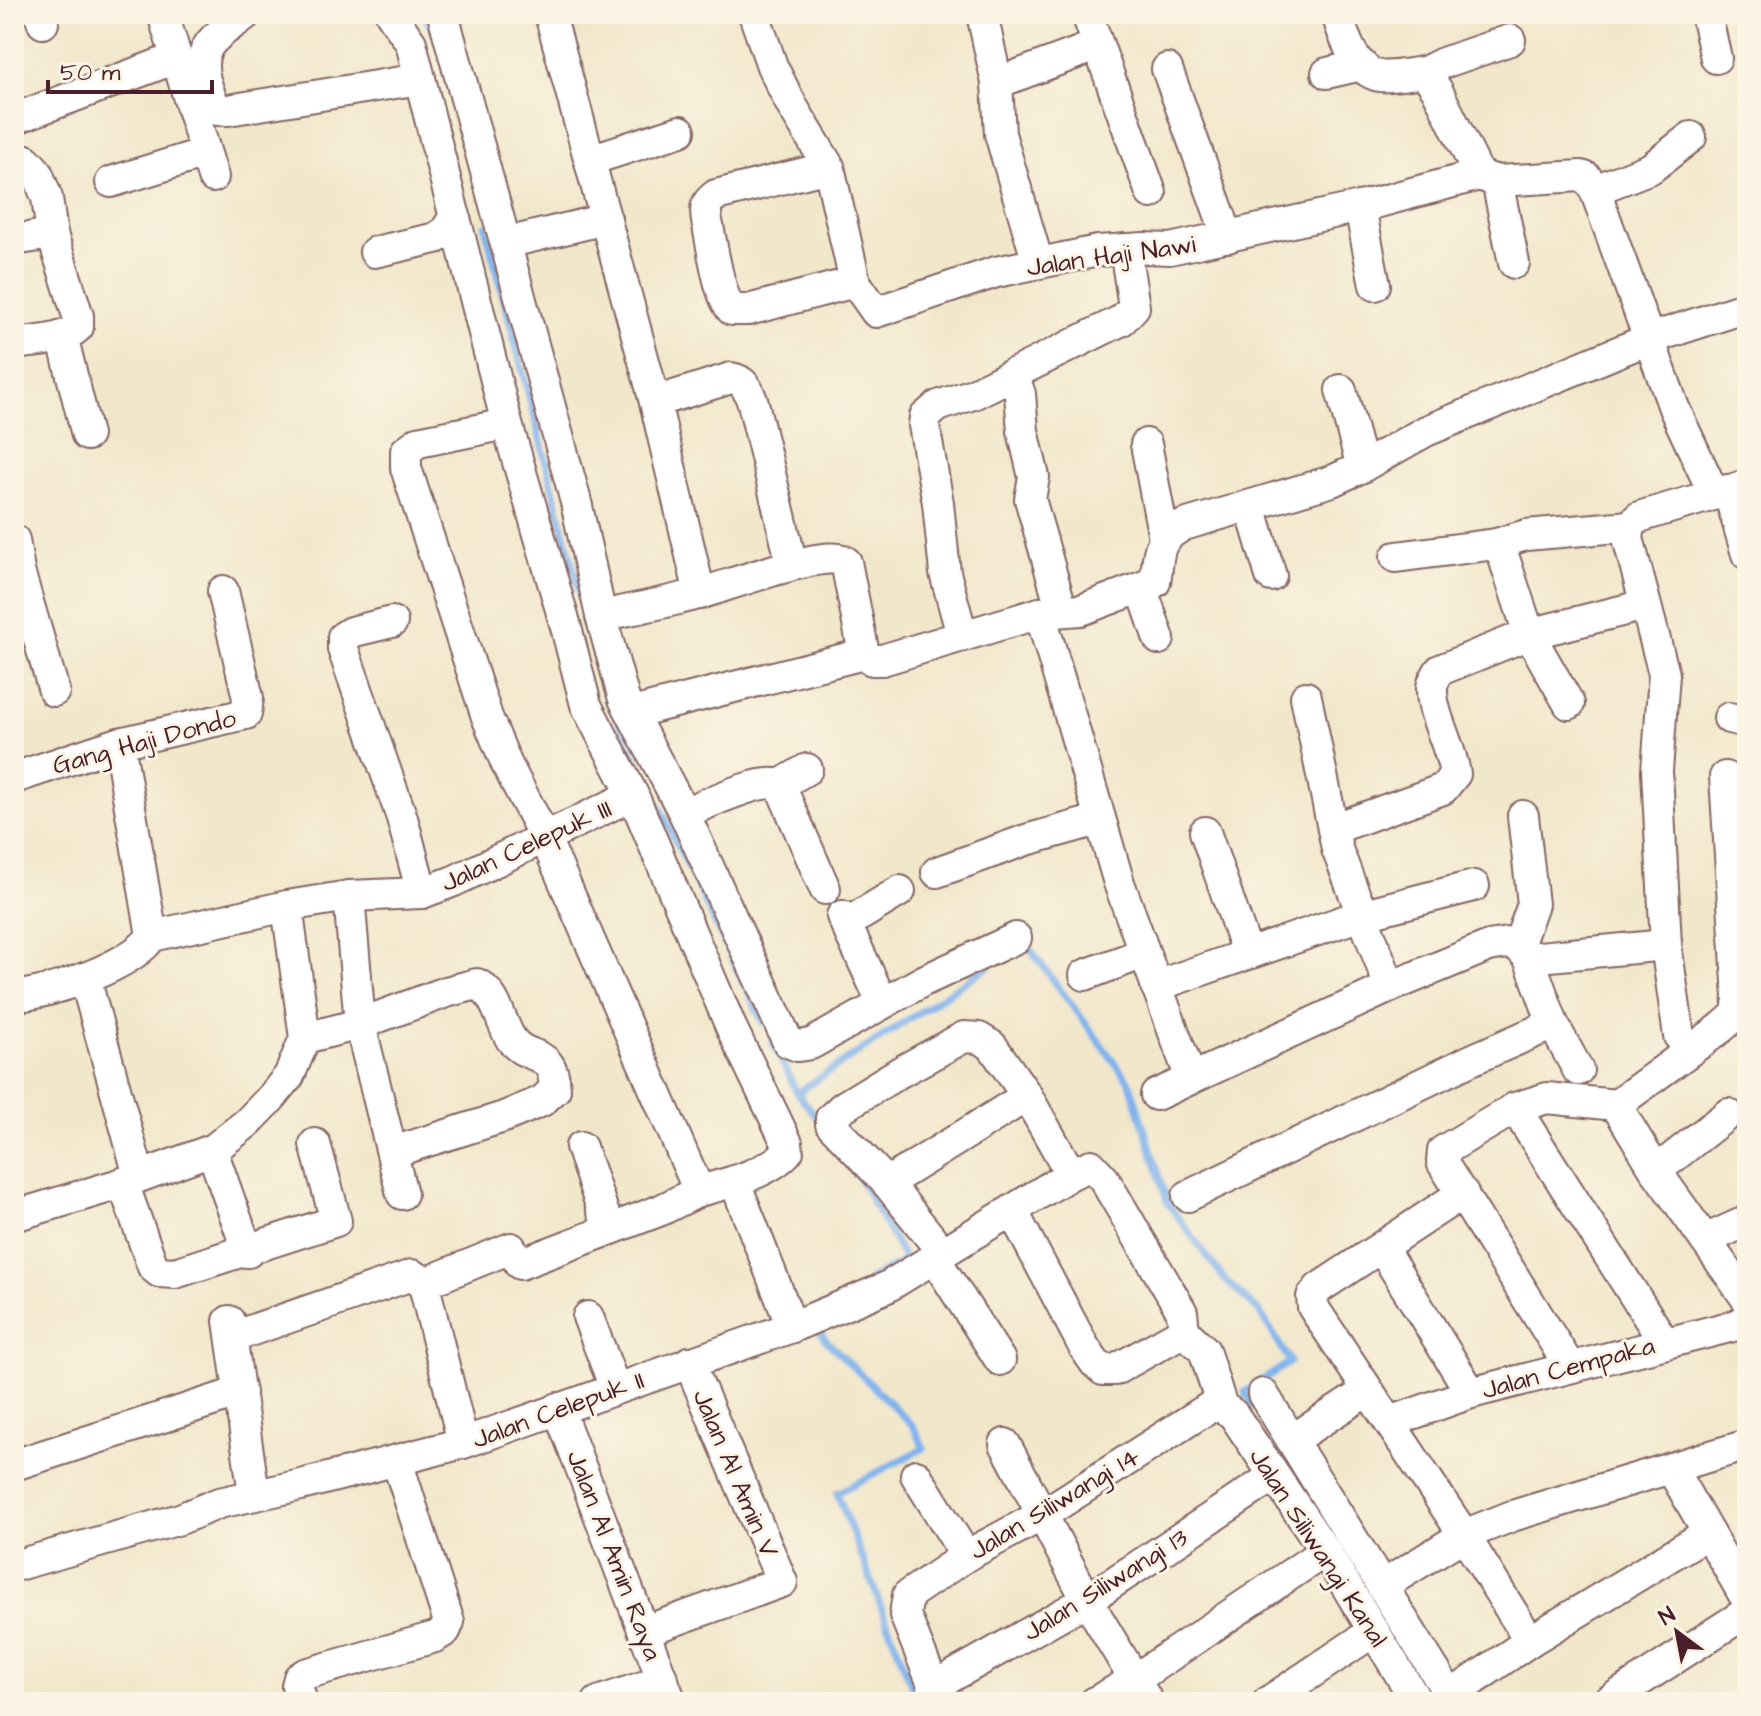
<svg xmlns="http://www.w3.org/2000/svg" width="1761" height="1716" font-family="'Architects Daughter',sans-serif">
<rect width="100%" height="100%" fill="#fcf5e5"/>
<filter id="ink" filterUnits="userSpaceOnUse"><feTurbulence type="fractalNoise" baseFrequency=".0125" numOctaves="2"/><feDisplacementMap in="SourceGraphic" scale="16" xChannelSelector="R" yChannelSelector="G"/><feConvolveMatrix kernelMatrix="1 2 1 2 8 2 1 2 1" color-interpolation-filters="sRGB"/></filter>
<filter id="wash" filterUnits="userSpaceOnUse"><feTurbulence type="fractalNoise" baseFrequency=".006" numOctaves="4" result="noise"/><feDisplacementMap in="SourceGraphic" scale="32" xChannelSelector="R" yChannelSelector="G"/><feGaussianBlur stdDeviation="1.8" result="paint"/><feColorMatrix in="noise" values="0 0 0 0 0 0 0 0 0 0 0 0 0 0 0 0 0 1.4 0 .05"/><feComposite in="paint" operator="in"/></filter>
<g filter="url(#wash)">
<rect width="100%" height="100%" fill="#f1e7cb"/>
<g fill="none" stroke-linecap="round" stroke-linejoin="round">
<g stroke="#81b3ed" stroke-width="7">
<path d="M423 14 436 36"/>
<path d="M485 226 607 698 763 1023"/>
<path d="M1022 944 1025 942 1130 1083 1168 1204 1225 1280 1260 1312 1290 1362 1245 1392 1253 1406"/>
<path d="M772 1041 797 1093 821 1122"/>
<path d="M797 1093 989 966"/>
<path d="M852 1165 905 1260 871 1278"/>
<path d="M816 1326 825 1339 913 1426 924 1448 837 1493 918 1702"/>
<path d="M1356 1573 1436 1702"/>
</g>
</g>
</g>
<g filter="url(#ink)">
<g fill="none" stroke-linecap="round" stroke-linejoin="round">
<defs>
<g id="minor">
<path d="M40 14 43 23"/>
<path d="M163 14 213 177"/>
<path d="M246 14C221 34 195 43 205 80 209 90 210 101 218 110H228L420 79"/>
<path d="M391 14 411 43 507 424 566 627 586 705 633 795 731 1027 787 1143 788 1151C770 1173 726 1184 699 1191L544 836 507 765 487 717 406 468V451L418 442 507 424"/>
<path d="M443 14 576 502 601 616 624 699 684 813 788 1042 798 1046 811 1044 923 981 1016 938"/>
<path d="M550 14 655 402 700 594"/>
<path d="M754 14 772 66 792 106 829 167 855 282 876 312 996 272 1098 251 1144 248 1170 249 1360 207 1479 175"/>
<path d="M982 14 997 83"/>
<path d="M1087 14 1151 193"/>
<path d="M1337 14C1343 35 1355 72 1380 76 1394 78 1411 73 1425 72L1437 90 1479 175 1497 181 1581 176 1587 178 1595 190 1674 408 1714 494"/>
<path d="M1706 14 1716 58"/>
<path d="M1167 69 1228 237"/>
<path d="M1425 72 1443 63 1510 40"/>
<path d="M1327 73 1362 65"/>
<path d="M14 119 176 58"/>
<path d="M14 157 26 160 37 172 47 198 52 234 78 316V327C64 341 34 341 14 344"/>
<path d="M590 160 680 131"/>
<path d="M829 167 716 195C705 203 705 208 707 221 712 243 718 295 732 310H748L855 282"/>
<path d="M1497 181 1514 263"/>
<path d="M111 182 205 153"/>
<path d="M1595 190 1651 168 1691 137"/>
<path d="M1360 207 1375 285"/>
<path d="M14 240 52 234"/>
<path d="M506 243 606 219"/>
<path d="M375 252 436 238 445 232 455 216"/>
<path d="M1038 263 1000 134 997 83 1098 45"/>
<path d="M62 336 87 435"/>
<path d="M1013 374 1020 394 1023 431 1034 477 1030 499 1062 611"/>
<path d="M1341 390 1362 467"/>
<path d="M655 402 731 378C746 380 748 391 753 403L792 565"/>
<path d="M1146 444 1164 538"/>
<path d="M1728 490 1747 554"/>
<path d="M1250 506 1271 576"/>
<path d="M14 540 19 571 54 691"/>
<path d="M1396 557 1496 544"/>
<path d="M1142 589 1159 639"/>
<path d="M1040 613 1119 883 1191 1079"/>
<path d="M601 616C633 609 666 603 698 594 723 588 830 546 846 562L864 654"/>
<path d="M392 622 351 632 343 637V649L402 818 422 893"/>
<path d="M962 635 945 573 938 503 924 425 925 417 938 406 973 394 1122 320 1134 307 1125 249"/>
<path d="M1306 697 1333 829"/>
<path d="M1569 704 1529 634 1503 555 1496 544 1526 535 1630 526"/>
<path d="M632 713 852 657 864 654 872 660H882L1040 613 1081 610 1155 582C1160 553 1154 541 1184 525L1332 481 1362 467 1426 431 1649 339 1747 307"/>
<path d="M1729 718 1747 722"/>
<path d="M119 743 152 936"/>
<path d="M14 778 119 743 246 714 248 698 223 591"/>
<path d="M780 785 807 769"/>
<path d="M684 813C705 805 761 777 780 785L825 889"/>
<path d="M1205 832 1247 953"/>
<path d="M937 872 1026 840 1098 820"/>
<path d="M349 896 360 1024 402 1194"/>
<path d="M842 916 882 1002"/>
<path d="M846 924 900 891"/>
<path d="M1518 946 1533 904 1523 816"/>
<path d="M1529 958 1666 945"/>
<path d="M1085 975 1144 953"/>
<path d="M85 978 139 1176"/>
<path d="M1156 986 1364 914 1474 886"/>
<path d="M1390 987 1337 849 1333 829 1443 789 1455 774C1451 746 1431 714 1432 688 1432 682 1437 675 1440 670L1529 634 1645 605"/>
<path d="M14 996C48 995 134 965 152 936L287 906"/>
<path d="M1679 1036 1666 945 1657 771 1664 674 1628 538 1630 526 1639 517 1747 485"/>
<path d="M305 1038 360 1024 446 992 477 984C497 994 500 1022 511 1039 527 1063 553 1045 555 1089L542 1101 504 1117 393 1152"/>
<path d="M1156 1095 1390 987 1489 946 1507 943 1518 946 1529 958 1553 1024 1578 1070"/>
<path d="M1616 1105 1721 1028 1737 1014 1739 998 1725 777"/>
<path d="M1616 1105 1656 1171 1747 1299"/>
<path d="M1515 1108 1664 1342"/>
<path d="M581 1147 609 1229"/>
<path d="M215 1159 248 1252"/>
<path d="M1656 1171 1728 1114"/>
<path d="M735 1182 792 1327"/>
<path d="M123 1183 153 1267 159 1272 175 1273 336 1221 315 1144"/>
<path d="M887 1183 1027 1096"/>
<path d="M1463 1193 1319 1288 1312 1297 1313 1307 1464 1535 1530 1641"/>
<path d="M1188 1196 1471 1060 1553 1024"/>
<path d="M14 1216 123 1183 214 1149 248 1122 271 1098 289 1076 305 1038 287 906 349 896 422 893 454 881 633 795"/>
<path d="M1705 1240 1747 1221"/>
<path d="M1382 1248 1471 1393"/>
<path d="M943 1253 887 1183 831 1124V1118L843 1107 900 1072 964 1037 979 1038 992 1046 1027 1096 1071 1174"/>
<path d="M935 1259 1000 1360"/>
<path d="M422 1284 511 1248 520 1264 661 1210 699 1191"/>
<path d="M588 1317 615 1388"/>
<path d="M229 1321 254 1494"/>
<path d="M1184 1331 1204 1350 1222 1407"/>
<path d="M232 1337 412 1275 420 1279 425 1289 463 1443"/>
<path d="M1570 1367 1442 1162 1443 1151 1515 1108 1547 1098 1616 1105"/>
<path d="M1263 1394 1454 1702"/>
<path d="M558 1408 671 1702"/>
<path d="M1390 1422 1471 1393 1737 1325 1747 1319"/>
<path d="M1292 1440 1367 1391"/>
<path d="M1005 1444 1087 1600 1148 1702"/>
<path d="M14 1465 240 1392"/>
<path d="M1671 1468 1747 1600"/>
<path d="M916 1475 966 1556"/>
<path d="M14 1566 180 1519 219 1503 301 1485 463 1443 792 1327 887 1287 1071 1174 1091 1165 1104 1179 1182 1312 1184 1331 1115 1370H1103L1095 1363 1084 1347 1013 1212"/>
<path d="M1382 1586 1464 1535 1512 1516 1747 1445"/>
<path d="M645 1631 782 1582 689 1362"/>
<path d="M933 1687 1087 1600 1274 1476"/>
<path d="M1450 1696 1530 1641 1708 1533"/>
<path d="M302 1702 297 1686 299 1678 305 1674 435 1637 445 1631 449 1622 397 1461"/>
<path d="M598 1702 663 1680"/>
<path d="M940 1702 905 1615 908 1595 966 1556 1042 1515 1210 1407H1222L1233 1414 1325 1551 1417 1702"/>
<path d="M1095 1702 1134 1680 1325 1551"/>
<path d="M1268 1702 1374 1631"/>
<path d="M1607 1702 1747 1612"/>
</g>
</defs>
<use href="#minor" stroke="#846563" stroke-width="34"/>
<use href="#minor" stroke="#fff" stroke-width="30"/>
</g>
</g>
<g text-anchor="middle" stroke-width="6" stroke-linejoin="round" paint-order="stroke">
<g font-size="26" fill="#4a1f2b" stroke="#fcf5e5">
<text transform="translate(1111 255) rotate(-8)" y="9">Jalan Haji Nawi</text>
<text transform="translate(144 741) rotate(-15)" y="9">Gang Haji Dondo</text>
<text transform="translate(526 845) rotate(-25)" y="9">Jalan Celepuk III</text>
<text transform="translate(1568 1367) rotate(-15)" y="9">Jalan Cempaka</text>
<text transform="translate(558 1409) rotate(-20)" y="9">Jalan Celepuk II</text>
<text transform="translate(736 1473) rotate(67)" y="9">Jalan Al Amin V</text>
<text transform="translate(1054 1503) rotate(-31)" y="9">Jalan Siliwangi 14</text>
<text transform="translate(1319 1547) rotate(57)" y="9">Jalan Siliwangi Kanal</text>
<text transform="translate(615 1555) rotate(69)" y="9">Jalan Al Amin Raya</text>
<text transform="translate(1105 1584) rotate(-32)" y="9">Jalan Siliwangi 13</text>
</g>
</g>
<rect width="1761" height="1716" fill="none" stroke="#fcf5e5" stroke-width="48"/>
<g transform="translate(1677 1632) rotate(328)" stroke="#fcf5e5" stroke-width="6" paint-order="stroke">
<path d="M0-6L14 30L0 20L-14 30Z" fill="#4a1f2b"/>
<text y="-12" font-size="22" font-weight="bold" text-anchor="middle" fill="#4a1f2b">N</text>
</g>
<path d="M48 80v12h164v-12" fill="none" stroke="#4a1f2b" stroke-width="4"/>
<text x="60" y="80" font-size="24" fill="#4a1f2b" stroke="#fcf5e5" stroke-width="6" paint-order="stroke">50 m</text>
</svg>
